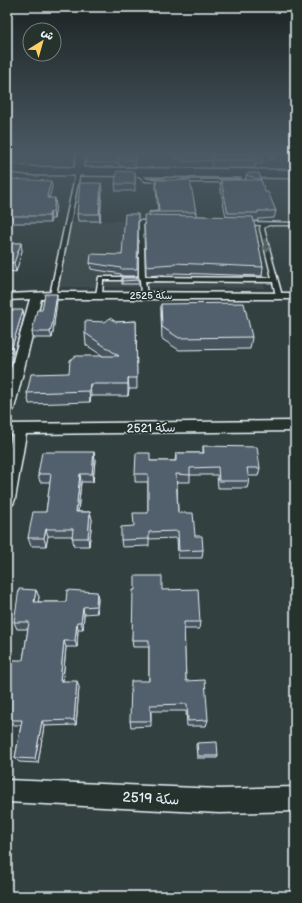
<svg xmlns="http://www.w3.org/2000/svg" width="302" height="903" font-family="'Balsamiq Sans','Playpen Sans Arabic',sans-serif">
<rect width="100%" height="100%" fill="#334040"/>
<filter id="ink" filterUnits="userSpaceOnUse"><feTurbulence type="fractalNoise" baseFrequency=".025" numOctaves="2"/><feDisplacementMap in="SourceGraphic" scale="8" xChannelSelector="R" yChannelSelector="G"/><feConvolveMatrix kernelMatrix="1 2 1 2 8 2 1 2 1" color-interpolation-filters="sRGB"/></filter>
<g filter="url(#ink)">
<path fill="#3f4d50" d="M207 219 251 223 265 288 60 287 59 283 71 222Z"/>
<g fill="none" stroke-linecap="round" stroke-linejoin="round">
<defs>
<g id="lane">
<path d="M269 154H273L274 157 271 158Z"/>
<path d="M78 171 80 172 56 295 53 297 50 295 76 172Z"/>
<path d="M136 171H138L147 179 164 180 166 181 164 182 145 181 136 173Z"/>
<path d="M248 172 251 173 241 182H182L180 181 182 180H240Z"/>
<path d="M139 221H154L156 222 154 223H143L145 277 272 278 260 229 261 225 245 224 243 223 245 222 295 223V225H269L265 227 264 229 282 296 279 298 276 296 273 282 145 281 147 295 144 297 141 295 140 280H103L102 295 101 296H97L96 295 99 277H139Z"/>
</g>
<g id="street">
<path d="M77 154H85L82 172 78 175 74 172Z"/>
<path d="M53 292 295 293V299H41L14 409 12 412 7 414V383L30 299 7 300V294Z"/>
<path d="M295 421V431L26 434 15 499 13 504 7 506V458L12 434H7V424Z"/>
<path d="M7 780 219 789 295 787V811L219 813 7 802Z"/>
</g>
<path id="secondary" d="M7 164 34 167 295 170V178L34 175 7 172Z"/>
</defs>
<use href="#lane" stroke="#e8f1f8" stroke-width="3"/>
<use href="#street" stroke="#e8f1f8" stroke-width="3"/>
<use href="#secondary" stroke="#e8f1f8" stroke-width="3"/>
<use href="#lane" fill="#26332d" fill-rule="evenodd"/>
<use href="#street" fill="#26332d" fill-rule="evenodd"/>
<use href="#secondary" fill="#26332d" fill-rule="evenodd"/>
</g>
<g fill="#46535d" stroke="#e8f1f8">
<path d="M135 154V167L119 166V163H86V157Z"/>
<path d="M175 154H262L263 156 262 164H255V168H212L211 160 186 162 175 158Z"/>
<path d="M135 172V191H116L115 184Z"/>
<path d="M259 173 265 192 276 211 274 218 258 219 257 221H254L263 267 262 276 174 273V274L146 276 145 225 149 215V212L158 211 156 188V180L196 212V216L226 217 220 187 221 180H246V175Z"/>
<path d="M7 179 52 187 49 198 56 205 54 219H51L50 223H7Z"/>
<path d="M102 190 100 221H78L77 214Z"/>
<path d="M138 214V276H121V274L91 269 90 263 122 255Z"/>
<path d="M7 243H21L22 251 16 272 7 271Z"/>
<rect x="122" y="278" width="17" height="6"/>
<path d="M57 300 53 332 52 338H33L32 332 42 310Z"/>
<path d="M161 304 252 337 250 349 179 350 162 339 161 315Z"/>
<path d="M7 310 24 316 14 353H10L7 361Z"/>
<path d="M136 321 137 389H129L128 396H91L90 402 29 404 27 393 69 373 103 356 86 345 85 333 116 322Z"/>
<path d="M203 446 260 468 258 476H248L249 481 247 488H218L217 475H190V482H177L178 513 195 536 203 550 202 558H178L177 538 149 539V546L122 547 121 540 134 526 148 513V482H135V474L150 461H175L176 453H203Z"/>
<path d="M94 452 95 460 93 482H81L78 512H90L92 520 89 546H74L72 536H48L46 546H31L28 538 46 512 50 482H40L38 474Z"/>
<path d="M36 590 39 597 38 602H66L98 599 97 613 84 614 83 629H78L77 647H66L63 681 79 687 76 725 44 726 38 763 19 762 15 758 21 725H7V676L23 660 28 629H17L14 622Z"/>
<path d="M135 590H162L200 622 199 629H184L186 681 208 720 206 726H187L186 711H151V726L131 727 130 721 149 681V647H133L132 640Z"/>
<path d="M197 743 218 756 217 758H197L196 745Z"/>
</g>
<g fill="#39434c" stroke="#e8f1f8">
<path d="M51 181 52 187 49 198 47 196Z"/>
<path d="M101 183 102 190 100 221 99 214Z"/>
<path d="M55 198 56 205 54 219 53 212Z"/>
<path d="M50 212 51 219 50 223 49 216Z"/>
<path d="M21 243 22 251 16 272 14 263Z"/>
<path d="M57 294V300L53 332 52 338 50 332Z"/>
<path d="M23 310 24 316 14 353 12 347Z"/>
<path d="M8 347 10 353 7 361V350Z"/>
<path d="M128 378 129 389 128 396Z"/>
<path d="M90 384 91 396 90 402 89 391Z"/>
<path d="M94 452 95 460 93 482 92 474Z"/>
<path d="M80 474 81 482 77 520 76 512Z"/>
<path d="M90 512 92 520 89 546 88 538Z"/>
<path d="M46 529 48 536 46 546 44 538Z"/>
<path d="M36 590 39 597 37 609 34 602Z"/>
<path d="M97 592 98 599 97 613 96 606Z"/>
<path d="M83 607 84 614 83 629 81 622Z"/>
<path d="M77 622 78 629 77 647 75 641Z"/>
<path d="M64 641 66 647 62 687 60 681Z"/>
<path d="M77 681 79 687 76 725 74 720Z"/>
<path d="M42 721 44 726 38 763 35 759Z"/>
</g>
<g fill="#51606c" stroke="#e8f1f8">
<path d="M86 154H135V160H118L119 156 86 157Z"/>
<path d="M212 154H262L263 156H254L256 160H212Z"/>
<path d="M117 171 135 172V184H115Z"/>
<path d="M249 173H259L261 180 246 175Z"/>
<path d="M7 179 51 181 47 196H48L47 198H55L53 212H50L49 216H7Z"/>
<path d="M156 180H190L196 212H149L159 211Z"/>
<path d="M221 180H261L265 192H268L276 211H258V213H228Z"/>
<path d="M80 183H101L99 214H77Z"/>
<path d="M125 214H138L137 269H121V268L90 263 91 254 122 255Z"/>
<path d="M144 215 253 217 263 267 174 263V264L146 266Z"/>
<path d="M7 243H21L14 263 7 262Z"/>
<path d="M122 278H139V280L122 281Z"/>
<path d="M45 294H57L52 325 50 332H32L37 310H42Z"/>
<path d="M244 303 252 337 179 338 162 327 161 304Z"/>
<path d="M7 310H23L12 347H8L7 350Z"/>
<path d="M110 318 116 322 136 321 137 378H128V384H90L89 391 27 393 31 374 69 373 70 360 76 356H119L85 333V321L105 322Z"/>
<path d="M203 446 257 447 260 468H247L249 481H219L218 467 190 468V475L176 474 178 513H193L195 536H202L203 550 179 551 178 531 149 532V539L121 540V527L134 526 133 513H148V474H135L136 453H150V461H176V453H204Z"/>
<path d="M42 452H94L92 474H80L76 512H90L88 538H72L73 529H46L44 538H28L33 512H46L51 474H38Z"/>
<path d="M135 576H162V590L198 589 200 622H184L186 681 205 680 208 720 188 721 187 704 150 705 151 721H130L131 681H149V640H132L133 590H135Z"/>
<path d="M19 589 36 590 34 602H66L67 590 97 592 96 606 83 607 81 622H77L75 641H64L60 681H77L74 720 42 721 35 759 15 758 22 720H7V676L10 660H23L29 622H14Z"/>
<path d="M217 742 218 756H198L197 743Z"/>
</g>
<defs><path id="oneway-shaft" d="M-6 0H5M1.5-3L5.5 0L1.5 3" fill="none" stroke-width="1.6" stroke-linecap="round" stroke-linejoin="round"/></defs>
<use stroke="#6a7674" href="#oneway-shaft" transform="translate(266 246) rotate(76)"/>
</g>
<linearGradient id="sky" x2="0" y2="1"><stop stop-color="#1c2323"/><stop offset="0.55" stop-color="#4a5964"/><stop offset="1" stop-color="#4a5964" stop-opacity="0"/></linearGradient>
<rect width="302" height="281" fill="url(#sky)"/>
<g text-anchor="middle" stroke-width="3.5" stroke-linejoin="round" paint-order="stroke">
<g font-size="10" fill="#e8f1f8" stroke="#26332d">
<text x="151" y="299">سكة 2525</text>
</g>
<g font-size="12" fill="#e8f1f8" stroke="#26332d">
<text transform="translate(151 428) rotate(-1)" y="4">سكة 2521</text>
</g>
<g font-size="14" fill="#e8f1f8" stroke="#26332d">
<text transform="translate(151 798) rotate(3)" y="5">سكة 2519</text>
</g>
</g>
<rect width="302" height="903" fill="none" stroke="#26332d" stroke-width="24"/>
<rect x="12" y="12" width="278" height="879" fill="none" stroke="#e8f1f8" stroke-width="1.5" filter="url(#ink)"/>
<g transform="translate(42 42) rotate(37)"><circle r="19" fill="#26332d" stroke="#747f7e"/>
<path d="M0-3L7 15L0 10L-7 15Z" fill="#ffd166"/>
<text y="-6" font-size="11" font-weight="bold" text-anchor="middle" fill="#e8f1f8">ش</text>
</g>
</svg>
